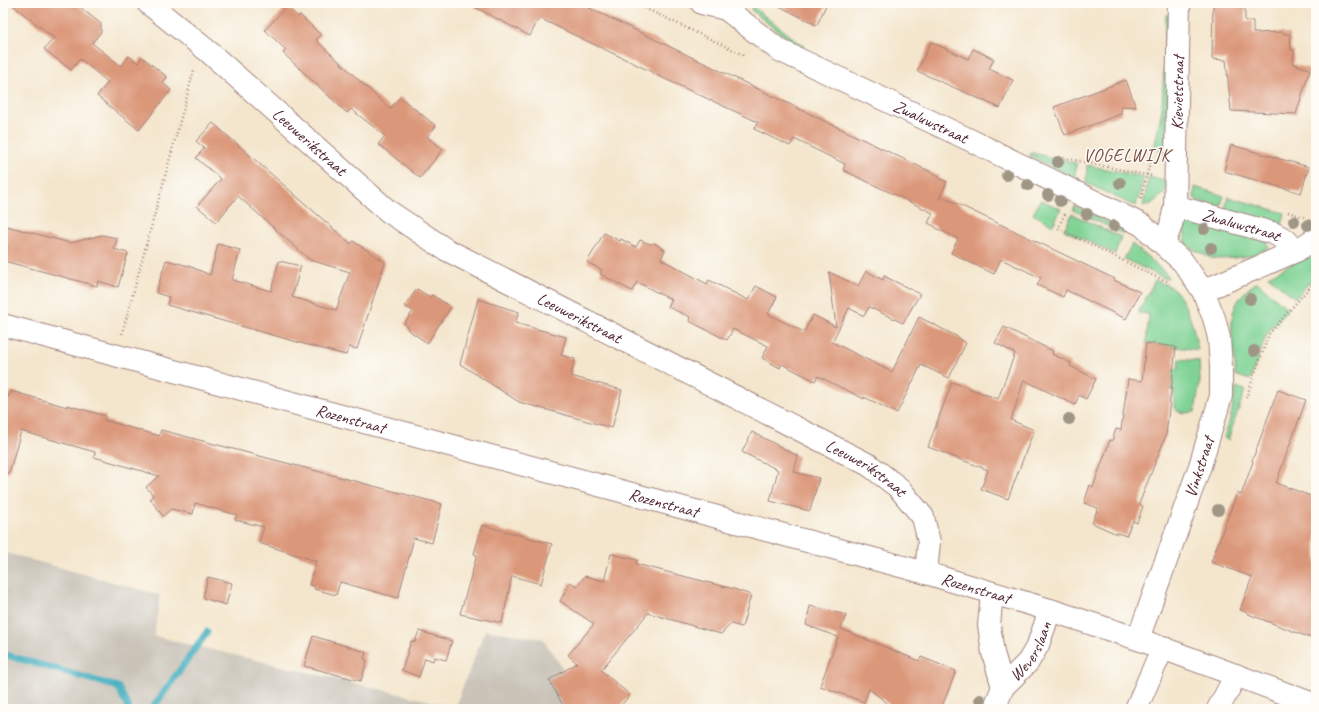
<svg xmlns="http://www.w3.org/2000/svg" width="1319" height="712" font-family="Caveat,sans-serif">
<rect width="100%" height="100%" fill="#fdfcf7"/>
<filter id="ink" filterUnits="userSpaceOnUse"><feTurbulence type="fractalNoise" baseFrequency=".025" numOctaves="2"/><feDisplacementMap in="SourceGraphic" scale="8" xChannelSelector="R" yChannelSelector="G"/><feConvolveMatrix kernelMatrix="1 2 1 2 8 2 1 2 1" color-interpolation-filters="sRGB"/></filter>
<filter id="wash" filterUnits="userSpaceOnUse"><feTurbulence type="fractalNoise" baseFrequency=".012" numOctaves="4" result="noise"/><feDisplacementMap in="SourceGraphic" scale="16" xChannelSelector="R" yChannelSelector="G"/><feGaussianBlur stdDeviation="0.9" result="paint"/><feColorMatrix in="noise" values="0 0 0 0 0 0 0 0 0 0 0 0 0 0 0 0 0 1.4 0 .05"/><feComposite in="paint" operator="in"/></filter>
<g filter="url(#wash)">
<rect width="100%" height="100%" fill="#f4e6cd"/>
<path fill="#c9c3b8" d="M3 552 160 595 154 636 455 707 485 630 543 639 590 709H3Z"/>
<g fill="#80d395" stroke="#657960">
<path d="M753 7 804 46 803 48 780 33 751 10Z"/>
<path d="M1166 15H1169L1167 155 1154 148 1162 110Z"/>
<path d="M1032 153 1076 163 1075 178 1029 155Z"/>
<path d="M1087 165 1144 177 1136 206 1128 203 1086 183Z"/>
<path d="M1149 177 1167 182 1165 193 1151 204 1143 206Z"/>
<path d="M1195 187 1224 196 1220 208 1199 201 1194 198Z"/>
<path d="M1228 197 1285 213 1282 225 1225 209Z"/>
<path d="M1041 200 1061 209 1053 225 1033 214Z"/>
<path d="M1075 206 1125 230 1124 234 1073 210Z"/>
<path d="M1072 214 1121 237 1115 254 1064 230Z"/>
<path d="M1188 220 1267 241 1269 246C1264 256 1223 261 1212 258 1205 255 1193 250 1187 245 1184 238 1183 225 1188 220Z"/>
<path d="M1132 244 1149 258 1167 275 1168 278H1164L1124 259Z"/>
<path d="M1316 252V275L1295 298 1268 276Z"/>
<path d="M1155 280C1160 283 1170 285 1174 289 1187 302 1195 332 1198 350L1146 343 1149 314 1138 313Z"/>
<path d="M1257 282 1288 309 1272 327 1266 336 1250 380 1235 375C1237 337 1217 309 1257 282Z"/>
<path d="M1179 359 1199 361 1200 381 1195 412 1184 413 1177 411 1174 408V390H1171L1173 369H1178Z"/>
<path d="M1236 387 1245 390 1228 440 1224 438 1231 416Z"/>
</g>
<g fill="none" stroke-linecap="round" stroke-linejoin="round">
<g stroke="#3eacbd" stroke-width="7">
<path d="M3 654 118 687 129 709"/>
<path d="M152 709 207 632"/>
</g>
</g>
<g id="blocks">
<g fill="#db9779">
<path d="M10 3H75L101 24V32L92 43 121 66 129 56 138 63 142 57 167 77 163 83 171 90 139 130 97 96 108 82 80 59 71 70 44 49 54 38Z"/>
<path d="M467 3H579L939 176 938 178 947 182 939 199 941 196 1115 279 1114 280 1140 292 1126 319 1066 290 1063 297 1037 285 1041 278 1001 259 994 274 951 253 958 239 936 228V227L928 223 933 213 843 170 845 164 794 139 790 146 754 129 758 122 652 73V72L539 18 530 36Z"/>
<path d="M773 3H827L817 25Z"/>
<path d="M1213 3H1245V21H1253V33L1284 32V34H1290L1291 50 1294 51 1293 64 1310 69 1296 114 1231 111 1226 60 1212 59Z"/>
<path d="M287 6 298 17 300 15 321 35 316 40 390 109 400 97 436 126 427 137 443 149 420 178 378 144 385 136 351 109 347 113 283 53 286 50 265 30Z"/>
<path d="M931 42 968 59 973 49 994 59 989 69 1013 80 1000 108 917 71Z"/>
<path d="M1126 80 1136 107 1122 106 1121 114 1065 135 1054 107Z"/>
<path d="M213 123 351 244 353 241 385 262 357 349 349 347 346 355 304 344 167 305 169 297 156 293 166 260 189 266 210 275 218 244 240 250 232 280 271 291 279 261 301 266 292 297 336 310 350 272 310 260 238 196 216 222 197 206 221 179 196 158 204 148 196 141Z"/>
<path d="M1231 145 1309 167 1301 193 1224 171Z"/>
<path d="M3 225 70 243 102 235 117 238 114 249 128 253 118 287 98 281 97 286 4 261 8 247 3 246Z"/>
<path d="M604 233 620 241 621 239 636 247 640 240 650 244 654 243 665 250 661 259 707 284 709 280 748 300 756 286 777 297 768 314 804 332 813 315 836 327 829 272 858 286 866 271 883 280 884 276 920 294 903 323 869 307 864 316 849 308 832 342 892 372 919 317 956 336 966 343 949 378 921 365 897 413 864 397V399L818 376 815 381 782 364 780 368 762 358 768 346 733 329 727 340 689 321 690 317 668 307 672 300 637 282 632 291 600 274 602 270 587 262Z"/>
<path d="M417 289 430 297 432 295 451 307 427 343 407 329 408 327 404 324 413 311 405 306Z"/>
<path d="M478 299 519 312 515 323 566 337 561 355 575 359 571 376 622 390 612 428 519 402 460 364Z"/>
<path d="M1004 327 1053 351 1052 354 1071 363 1070 366 1096 379 1086 399 1079 395 1075 405 1024 380 1011 420 1034 430 1008 499 981 489 988 470 928 447 952 382 998 399 1015 353 995 343Z"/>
<path d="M1146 343 1176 347 1166 435 1139 504 1143 506 1137 523 1133 521 1126 536 1118 533 1117 534 1092 523 1098 508 1084 503 1090 485 1093 487 1110 440 1112 441 1116 429 1121 430 1128 379 1142 381Z"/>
<path d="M1278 390 1306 400 1276 483 1316 498V640L1248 614V613L1240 610 1252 577 1211 562 1237 493 1241 495 1253 462 1252 461Z"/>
<path d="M11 391 67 407V405L106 416 104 420 159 436 161 430 442 504 432 543 414 538 398 598 340 582 336 595 314 589 315 586 309 585 316 561 259 543 264 527 235 520 237 515 195 503 193 514 171 509 163 516 150 499 153 495 146 487 159 476 94 457 95 452 21 431 9 473 3 472V395L9 396Z"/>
<path d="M752 432 798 456 794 472 819 478 810 511 770 501 778 470 742 452Z"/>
<path d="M482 525 552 544 541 584 512 576 502 623 460 614 477 555 474 554Z"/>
<path d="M611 554 637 560 636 564 734 589 751 595 742 627 731 624 721 634 648 613 601 670 630 695 618 709H565L549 680 577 663 568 655 594 624 560 601 570 582 577 586 585 576 604 581Z"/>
<path d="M208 577 232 583 226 605 203 598Z"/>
<path d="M810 606 846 615 841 629 919 661 921 657 956 671 941 709H895L869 689 864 702 820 686 838 637 806 625Z"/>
<path d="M419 631 452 641 446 660 434 657 433 661 425 658 419 677 402 670 411 641 415 642Z"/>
<path d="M313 636 366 652 364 659 367 660 361 681 304 666Z"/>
</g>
</g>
</g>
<g filter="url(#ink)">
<use href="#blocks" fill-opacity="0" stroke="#9f827c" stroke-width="1"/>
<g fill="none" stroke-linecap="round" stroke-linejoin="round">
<defs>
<g id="minor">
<path id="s1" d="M148 3 209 52 388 211 445 249 869 465 899 488 923 517 929 542 926 573"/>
<path d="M702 3 726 9"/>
<path id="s2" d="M722 3 726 9 779 50 970 140 1142 225 1183 262 1203 291 1214 318 1219 338 1221 367V396L1200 466 1138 639"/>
<path id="s3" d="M1175 206 1273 233 1286 240 1296 251"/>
<path id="s4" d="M1164 244 1171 225 1175 206 1179 3"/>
<path d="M1203 291 1296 251 1316 238"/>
<path d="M992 593 989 625 993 653 1003 687"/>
<path id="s5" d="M994 709 1003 687 1028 662 1038 645 1050 610"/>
<path d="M1136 709 1163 647"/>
<path d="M1218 709 1236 675"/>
</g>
<g id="major">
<path id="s6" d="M3 325 926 573 1050 610 1138 639 1316 705"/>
</g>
</defs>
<use href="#minor" stroke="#9f827c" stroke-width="24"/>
<use href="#major" stroke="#9f827c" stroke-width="24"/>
<g stroke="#9f827c" stroke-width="2.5" stroke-dasharray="1 3" stroke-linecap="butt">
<path d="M634 3 746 56"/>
<path d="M1060 157 1151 176"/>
<path d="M1141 198 1151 158"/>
<path d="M1288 212 1304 217"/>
<path d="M1065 214 1058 228 1154 276 1167 281"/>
<path d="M122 334 194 70"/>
<path d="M1246 398 1269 334 1316 280"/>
</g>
<use href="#minor" stroke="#fff" stroke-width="22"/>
<use href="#major" stroke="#fff" stroke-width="22"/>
</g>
<g fill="#9f9686">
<circle cx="1058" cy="162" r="6"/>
<circle cx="1007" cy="175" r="6"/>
<circle cx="1120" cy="183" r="6"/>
<circle cx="1028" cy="185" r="6"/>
<circle cx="1048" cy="195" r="6"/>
<circle cx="1060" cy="201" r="6"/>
<circle cx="1087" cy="214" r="6"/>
<circle cx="1294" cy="221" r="6"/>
<circle cx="1308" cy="225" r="6"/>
<circle cx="1114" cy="226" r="6"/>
<circle cx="1204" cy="229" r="6"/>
<circle cx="1211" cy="248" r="6"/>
<circle cx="1250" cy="299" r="6"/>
<circle cx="1254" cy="351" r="6"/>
<circle cx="1069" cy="419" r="6"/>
<circle cx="1218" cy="510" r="6"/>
<circle cx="980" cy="700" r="6"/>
</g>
</g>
<g text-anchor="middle" stroke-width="3" stroke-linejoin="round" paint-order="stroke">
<g font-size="17" fill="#4a1f2b" stroke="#fdfcf7">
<text dy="6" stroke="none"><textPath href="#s4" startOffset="153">Kievietstraat</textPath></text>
<text dy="6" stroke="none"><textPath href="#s2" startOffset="242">Zwaluwstraat</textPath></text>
<text dy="6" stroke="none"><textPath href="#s1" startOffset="213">Leeuwerikstraat</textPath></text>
<text dy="6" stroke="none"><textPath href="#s3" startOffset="69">Zwaluwstraat</textPath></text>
<text dy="6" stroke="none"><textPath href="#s1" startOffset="537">Leeuwerikstraat</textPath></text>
<text dy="6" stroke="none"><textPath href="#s6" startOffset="360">Rozenstraat</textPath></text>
<text transform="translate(1199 467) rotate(-72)" y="6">Vinkstraat</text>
<text dy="6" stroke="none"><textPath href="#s1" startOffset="861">Leeuwerikstraat</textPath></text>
<text dy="6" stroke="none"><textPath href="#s6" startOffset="684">Rozenstraat</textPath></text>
<text dy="6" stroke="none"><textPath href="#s6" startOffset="1008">Rozenstraat</textPath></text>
<text dy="6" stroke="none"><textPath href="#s5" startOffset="70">Weverslaan</textPath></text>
</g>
<g font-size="18" letter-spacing="1" fill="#7d4946" stroke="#fdfcf7">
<text x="1127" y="161">VOGELWIJK</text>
</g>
</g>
<rect width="1319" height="712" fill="none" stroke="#fdfcf7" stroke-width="16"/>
</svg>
